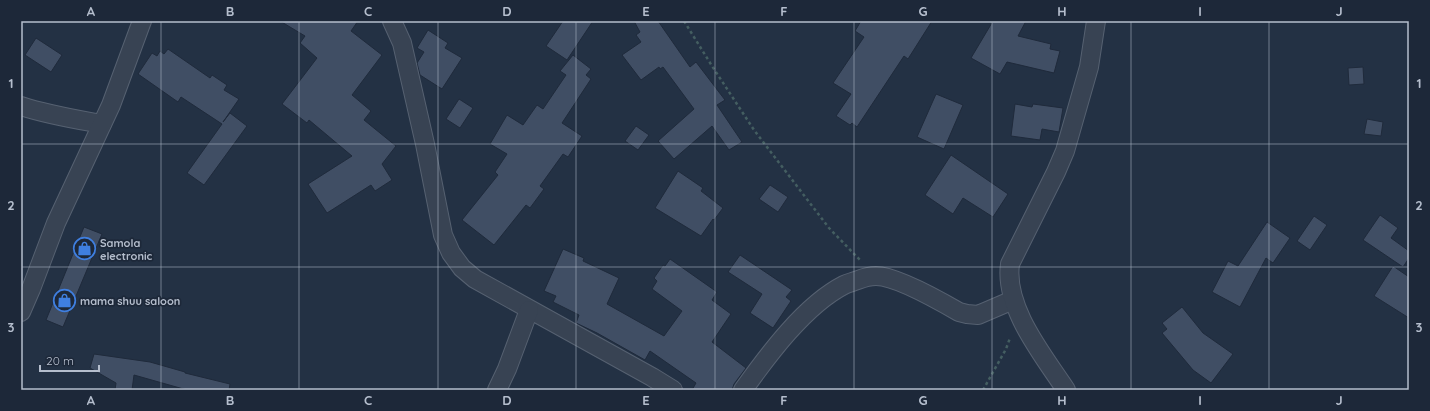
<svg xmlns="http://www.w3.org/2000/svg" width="1430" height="411" font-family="Quicksand,sans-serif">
<rect width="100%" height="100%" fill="#233144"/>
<g fill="#404e64" stroke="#1f2a3b">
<path d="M280 21H358L351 31 382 55 352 95 371 111 364 120 396 146 382 164 392 180 375 191 371 185 327 213 308 184 352 156 309 120 307 123 282 104 317 58 300 43 305 36Z"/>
<path d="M563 21H593L567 60 546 46Z"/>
<path d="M634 21H658L690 67 696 62 725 100 717 105 742 142 729 150 712 126 674 159 658 141 694 109 663 67 660 69 659 67 641 80 622 55 641 42 636 35 640 32Z"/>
<path d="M861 21H932L908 59 904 56 857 127 852 123 850 125 836 116 851 94 833 83 864 37 855 31Z"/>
<path d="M993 21H1026L1018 36 1051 44 1050 49 1060 51 1054 73 1007 62 1000 74 971 58Z"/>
<path d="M428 30 448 43 445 48 462 58 442 89 420 75 417 63 424 52 417 48Z"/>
<path d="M36 38 62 55 51 72 25 55Z"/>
<path d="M168 49 210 78 212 75 227 85 224 90 239 99 223 122 230 113 247 126 204 185 187 173 222 124 181 97 178 102 138 74 152 53 157 56 160 51 164 54Z"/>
<path d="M573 55 591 69 586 75 591 79 562 123 582 136 568 157 563 154 540 186 544 189 530 208 526 205 494 245 462 220 498 175 495 172 507 154 490 144 507 115 523 125 537 105 543 109 566 75 560 71Z"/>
<path d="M1363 67 1364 84 1349 85 1348 68Z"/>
<path d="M936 94 963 105 944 149 917 137Z"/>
<path d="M459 99 473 108 460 128 446 119Z"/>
<path d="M1015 104 1032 107 1033 104 1063 108 1059 132 1042 129 1040 140 1011 136Z"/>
<path d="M1367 119 1383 122 1381 136 1364 134Z"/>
<path d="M636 126 649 135 638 150 625 141Z"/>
<path d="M951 155 1008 194 993 217 963 198 953 214 925 195Z"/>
<path d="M678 171 703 188 701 191 723 208 714 220 713 219 701 236 655 208Z"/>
<path d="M770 185 788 197 778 212 759 199Z"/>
<path d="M1380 215 1398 228 1391 238 1409 251V258L1403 267 1363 240Z"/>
<path d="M1314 216 1327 225 1310 250 1297 241Z"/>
<path d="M1267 222 1290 238 1273 263 1266 258 1240 307 1212 292 1228 261 1238 266Z"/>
<path d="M84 227 102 234 63 327 46 320Z"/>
<path d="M563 249 584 258 583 261 619 278 607 304 664 336 682 311 652 289 657 281 654 278 663 265 665 266 670 259 717 292 712 300 731 314 712 342 746 368 734 384 732 390H692L696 383 650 351 645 360 597 333 576 323 579 315 553 302 556 296 544 291Z"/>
<path d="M740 255 792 290 786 297 791 301 773 328 750 313 762 294 728 272Z"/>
<path d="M1393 266 1409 277V318L1374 296Z"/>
<path d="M1182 307 1203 333 1233 354 1211 383 1193 370 1162 333 1167 329 1162 323Z"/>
<path d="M94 354 150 362 185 372V373L230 384 229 390H187L134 375 132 390H115L116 383 90 368Z"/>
</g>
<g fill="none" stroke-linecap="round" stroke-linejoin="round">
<defs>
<g id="minor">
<path d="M392 21 402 43 425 144 443 235 451 253 462 268 475 279 652 377 673 390"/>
<path d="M21 106C48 115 74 119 102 124"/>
<path d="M21 312 31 289 56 223 111 105 142 21"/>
<path d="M497 390 507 369 529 310"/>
<path d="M743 390C768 355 805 305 844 285 848 283 853 282 858 280 863 278 870 276 876 276 896 276 940 301 959 312L967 314 978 315 1013 300"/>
<path d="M1066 390C1043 355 1004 308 1010 264L1056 172 1065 151 1089 67 1096 21"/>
</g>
</defs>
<use href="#minor" stroke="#566171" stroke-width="20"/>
<g stroke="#445e61" stroke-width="2.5" stroke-dasharray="3 3" stroke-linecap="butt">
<path d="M684 21 712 66 754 130 829 228 860 260"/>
<path d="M983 390 1006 349 1010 338"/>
</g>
<use href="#minor" stroke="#384353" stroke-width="18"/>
</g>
<path fill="none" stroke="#b5becd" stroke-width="1" stroke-opacity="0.55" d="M161 21V390M299 21V390M438 21V390M576 21V390M715 21V390M854 21V390M992 21V390M1131 21V390M1269 21V390M21 144H1409M21 267H1409"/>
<defs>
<symbol id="shop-ring" viewBox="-11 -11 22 22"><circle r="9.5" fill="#1d2839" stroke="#3f7fe0" stroke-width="1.5"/><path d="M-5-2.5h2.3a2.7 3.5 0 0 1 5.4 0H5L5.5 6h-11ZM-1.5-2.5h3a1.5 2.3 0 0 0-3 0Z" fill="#3f7fe0"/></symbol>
</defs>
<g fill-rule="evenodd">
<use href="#shop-ring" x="72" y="236" width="25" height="25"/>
<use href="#shop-ring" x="52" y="288" width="25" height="25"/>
</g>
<g text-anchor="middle" stroke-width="3.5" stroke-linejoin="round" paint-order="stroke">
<g font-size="11" font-weight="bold" fill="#b5becd" stroke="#1d2839" text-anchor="start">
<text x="100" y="247">Samola<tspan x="100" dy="13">electronic</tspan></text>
<text x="80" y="305">mama shuu saloon</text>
</g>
</g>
<rect width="1430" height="411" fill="none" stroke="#1d2839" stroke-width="44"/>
<path d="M40 365v6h59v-6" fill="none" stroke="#b5becd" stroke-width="2"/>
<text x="46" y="365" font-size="12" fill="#b5becd" stroke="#1d2839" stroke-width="3" paint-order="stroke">20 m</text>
<rect x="22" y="22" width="1386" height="367" fill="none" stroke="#b5becd" stroke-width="1.5"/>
<g font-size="13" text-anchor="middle" font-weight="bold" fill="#b5becd">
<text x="91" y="16">A</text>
<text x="230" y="16">B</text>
<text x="368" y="16">C</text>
<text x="507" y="16">D</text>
<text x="646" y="16">E</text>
<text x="784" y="16">F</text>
<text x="923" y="16">G</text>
<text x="1062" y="16">H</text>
<text x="1200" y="16">I</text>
<text x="1339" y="16">J</text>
<text x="11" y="88">1</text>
<text x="1419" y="88">1</text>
<text x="11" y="210">2</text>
<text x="1419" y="210">2</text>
<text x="11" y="332">3</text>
<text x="1419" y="332">3</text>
<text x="91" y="405">A</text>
<text x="230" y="405">B</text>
<text x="368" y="405">C</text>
<text x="507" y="405">D</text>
<text x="646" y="405">E</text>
<text x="784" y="405">F</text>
<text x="923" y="405">G</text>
<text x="1062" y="405">H</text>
<text x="1200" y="405">I</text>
<text x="1339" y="405">J</text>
</g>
</svg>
